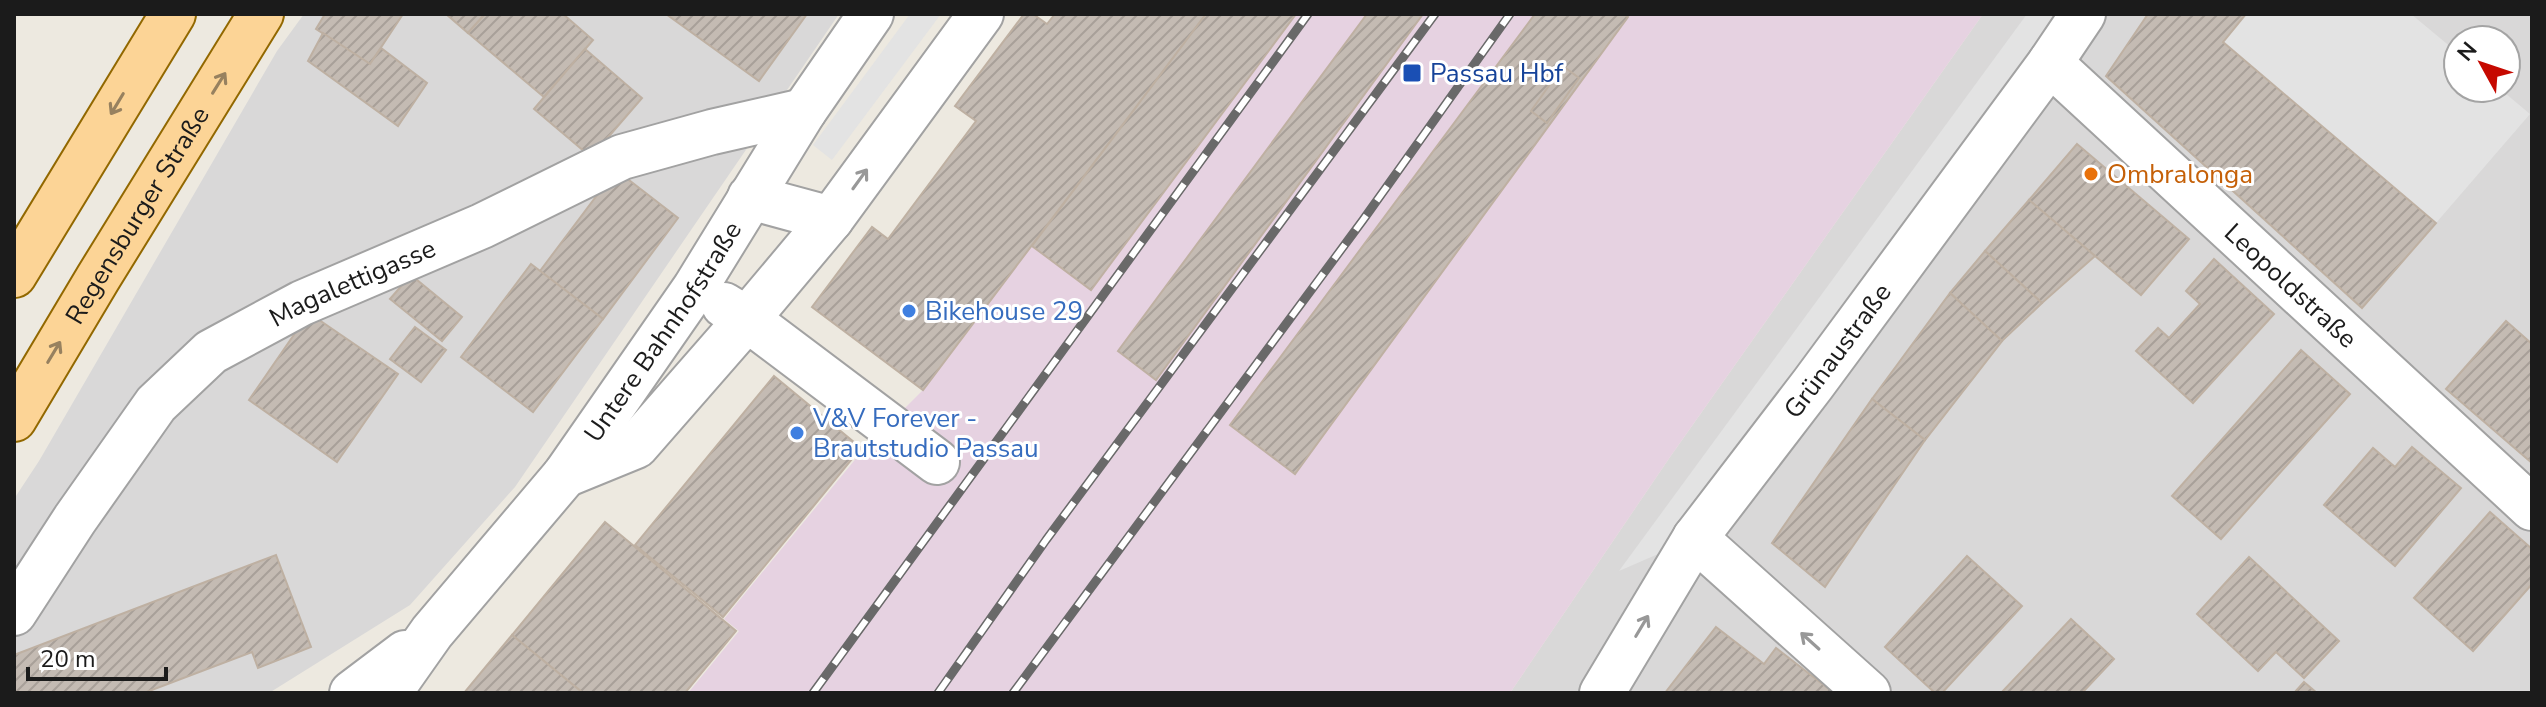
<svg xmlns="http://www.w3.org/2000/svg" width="2546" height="707" font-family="'Nunito Sans',sans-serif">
<defs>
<pattern id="building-hatch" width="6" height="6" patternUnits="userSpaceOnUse" patternTransform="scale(2)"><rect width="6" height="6" fill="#c4bbb3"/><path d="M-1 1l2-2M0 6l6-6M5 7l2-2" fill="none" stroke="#a8a099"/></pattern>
</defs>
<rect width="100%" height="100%" fill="#ede9e0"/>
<g fill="#d9d8d8" fill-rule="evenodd">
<path d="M304 14H839L515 487 410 605 269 693H14V499L39 461 277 51Z"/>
<path d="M1983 14H2532V693H1510L1670 457ZM2458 40H2506V88H2458Z"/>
</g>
<path fill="#e6d2e1" d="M1206 14H1983L1670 457 1510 693H688L739 631 724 619 863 450 923 390Z"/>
<g fill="#e3e3e3">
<path d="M910 14H941L832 160 813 145Z"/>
<path d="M2027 14H2072L1695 538 1619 571Z"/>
<path d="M2246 14H2411L2458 53V88H2499L2530 114 2436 223 2223 42Z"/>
</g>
<g fill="url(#building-hatch)" stroke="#beb0a2" stroke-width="2">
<path d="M325 14H403L370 64 316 29Z"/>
<path d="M446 14H485L468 33Z"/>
<path d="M485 14H563L593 40 544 97 468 33Z"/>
<path d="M666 14H807L759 81Z"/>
<path d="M1024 14H1033L1047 24 1055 14H1206L923 390 812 307 872 227 888 239 976 121 955 106Z"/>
<path d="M1206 14H1296L1091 290 1032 246Z"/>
<path d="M1367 14H1423L1156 380 1118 351Z"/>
<path d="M1535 14H1624L1628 17 1295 474 1230 425Z"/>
<path d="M2148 14H2246L2223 42 2436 223 2362 308 2106 76Z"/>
<path d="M323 33 370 64 381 48 427 83 398 126 308 61Z"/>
<path d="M585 49 642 98 591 157 534 109Z"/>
<path d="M1563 66 1579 78 1547 123 1531 111Z"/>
<path d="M2077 144 2189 239 2141 295 2029 200Z"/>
<path d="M616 170 678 218 603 319 540 271Z"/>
<path d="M2029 200 2095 256 2042 303 1985 251Z"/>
<path d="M1985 251 2042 303 2002 341 1950 293Z"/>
<path d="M2214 259 2274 314 2193 403 2136 351 2158 328 2169 338 2200 304 2186 291Z"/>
<path d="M531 264 603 319 533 412 461 357Z"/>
<path d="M411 275 462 317 442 341 390 299Z"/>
<path d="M1950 293 2002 341 1925 440 1872 399Z"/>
<path d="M309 313 398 374 337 462 249 400Z"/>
<path d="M2506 321 2532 344V463L2446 389Z"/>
<path d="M415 327 446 350 421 382 390 359Z"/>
<path d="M2301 350 2350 394 2221 539 2172 496Z"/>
<path d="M774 376 861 448 723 617 635 545Z"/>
<path d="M1872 399 1925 440 1825 587 1772 543Z"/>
<path d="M2412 447 2461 488 2395 566 2324 505 2373 448 2395 467Z"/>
<path d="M2490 512 2532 549V584L2473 651 2414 598Z"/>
<path d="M605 522 736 631 685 693H583L512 635Z"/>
<path d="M276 555 311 647 258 668 252 652 144 693H14V655Z"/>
<path d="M1967 556 2022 606 1942 693H1935L1885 647Z"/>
<path d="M2249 557 2339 641 2304 678 2276 652 2258 671 2197 614Z"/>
<path d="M2071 619 2114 659 2082 693H2001Z"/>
<path d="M1716 627 1764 664 1776 648 1834 693H1665Z"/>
<path d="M512 635 583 693H464Z"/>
<path d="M2304 682 2317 693H2294Z"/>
</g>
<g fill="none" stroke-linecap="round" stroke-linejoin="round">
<defs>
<g id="minor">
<path id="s1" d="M2050 63 2532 508"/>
<path d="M750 197 831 219 981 14"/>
<path d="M724 305 747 319 831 219"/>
<path d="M565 475 636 446 747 319 937 462"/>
<path d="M1695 538 1868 693"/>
<path id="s2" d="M14 613 75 519 156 404 211 352 302 303 482 226 622 157 712 132 804 111"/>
<path d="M352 693 405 653"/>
<path id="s3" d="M389 693 432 632 565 475 695 288 804 111 871 14"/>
<path id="s4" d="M1602 693 1695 538 1813 384 2050 63 2083 14"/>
</g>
<g id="major">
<path d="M14 275 173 14"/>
<path id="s5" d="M14 419 98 278 261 14"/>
</g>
</defs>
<use href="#minor" stroke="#a2a2a2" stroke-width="48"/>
<use href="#major" stroke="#926800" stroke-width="48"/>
<use href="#minor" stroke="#fff" stroke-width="44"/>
<use href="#major" stroke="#fcd496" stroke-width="44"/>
<defs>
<g id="rail">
<path d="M813 693 1308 14"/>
<path d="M938 693 1046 540 1435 14"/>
<path d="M1013 693 1363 220 1510 14"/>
</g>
</defs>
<use href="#rail" stroke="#696969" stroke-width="9"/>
<use href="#rail" stroke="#fff" stroke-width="6" stroke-dasharray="18" stroke-linecap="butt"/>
</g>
<defs><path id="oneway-shaft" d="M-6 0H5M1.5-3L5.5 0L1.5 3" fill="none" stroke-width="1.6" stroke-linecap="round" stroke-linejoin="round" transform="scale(2)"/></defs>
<g stroke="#97815f">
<use href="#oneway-shaft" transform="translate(219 83) rotate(-58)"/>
<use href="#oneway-shaft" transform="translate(117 104) rotate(121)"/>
<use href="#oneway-shaft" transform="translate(54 352) rotate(-59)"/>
</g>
<g stroke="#989898">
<use href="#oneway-shaft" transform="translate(860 179) rotate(-54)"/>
<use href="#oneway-shaft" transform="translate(1642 626) rotate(-59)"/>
<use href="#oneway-shaft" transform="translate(1810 641) rotate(-138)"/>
</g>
<rect fill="#1a4fb4" stroke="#fff" stroke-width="3" x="1402" y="63" width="20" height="20" rx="4"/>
<circle fill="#e8710a" stroke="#fff" stroke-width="3" cx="2091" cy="174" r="8"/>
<g fill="#3f7fe0" stroke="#fff" stroke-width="3">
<circle cx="909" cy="311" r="8"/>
<circle cx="797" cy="433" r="8"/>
</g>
<g text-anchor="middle" stroke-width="6" stroke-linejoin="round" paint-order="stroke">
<g font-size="26" fill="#164399" stroke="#fff" text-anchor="start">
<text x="1430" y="82">Passau Hbf</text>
</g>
<g font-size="26" fill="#c56008" stroke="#fff" text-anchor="start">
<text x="2107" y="183">Ombralonga</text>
</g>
<g font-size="26" fill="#1b1b1b" stroke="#fff">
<text dy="9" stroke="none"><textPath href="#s5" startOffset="238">Regensburger Straße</textPath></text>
<text dy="9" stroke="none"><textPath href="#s2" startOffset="486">Magalettigasse</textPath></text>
<text dy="9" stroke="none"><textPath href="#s1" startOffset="328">Leopoldstraße</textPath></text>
<text dy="9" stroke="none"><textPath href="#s3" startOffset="454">Untere Bahnhofstraße</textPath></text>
<text dy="9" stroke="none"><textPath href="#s4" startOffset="416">Grünaustraße</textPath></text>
</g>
<g font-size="26" fill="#366cbe" stroke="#fff" text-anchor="start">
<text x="925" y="320">Bikehouse 29</text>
<text x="813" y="427">V&amp;V Forever -<tspan x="813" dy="30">Brautstudio Passau</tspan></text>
</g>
</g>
<rect width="2546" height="707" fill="none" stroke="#1b1b1b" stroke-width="32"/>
<g transform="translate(2482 64) rotate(310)"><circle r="38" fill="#ffffff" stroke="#a4a4a4" stroke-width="2"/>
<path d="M0-6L14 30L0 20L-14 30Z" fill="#c60900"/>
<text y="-12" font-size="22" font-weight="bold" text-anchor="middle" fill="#1b1b1b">N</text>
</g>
<path d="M28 667v12h138v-12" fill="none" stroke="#1b1b1b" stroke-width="4"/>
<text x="40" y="667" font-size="24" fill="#1b1b1b" stroke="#ffffff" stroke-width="6" paint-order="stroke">20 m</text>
</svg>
